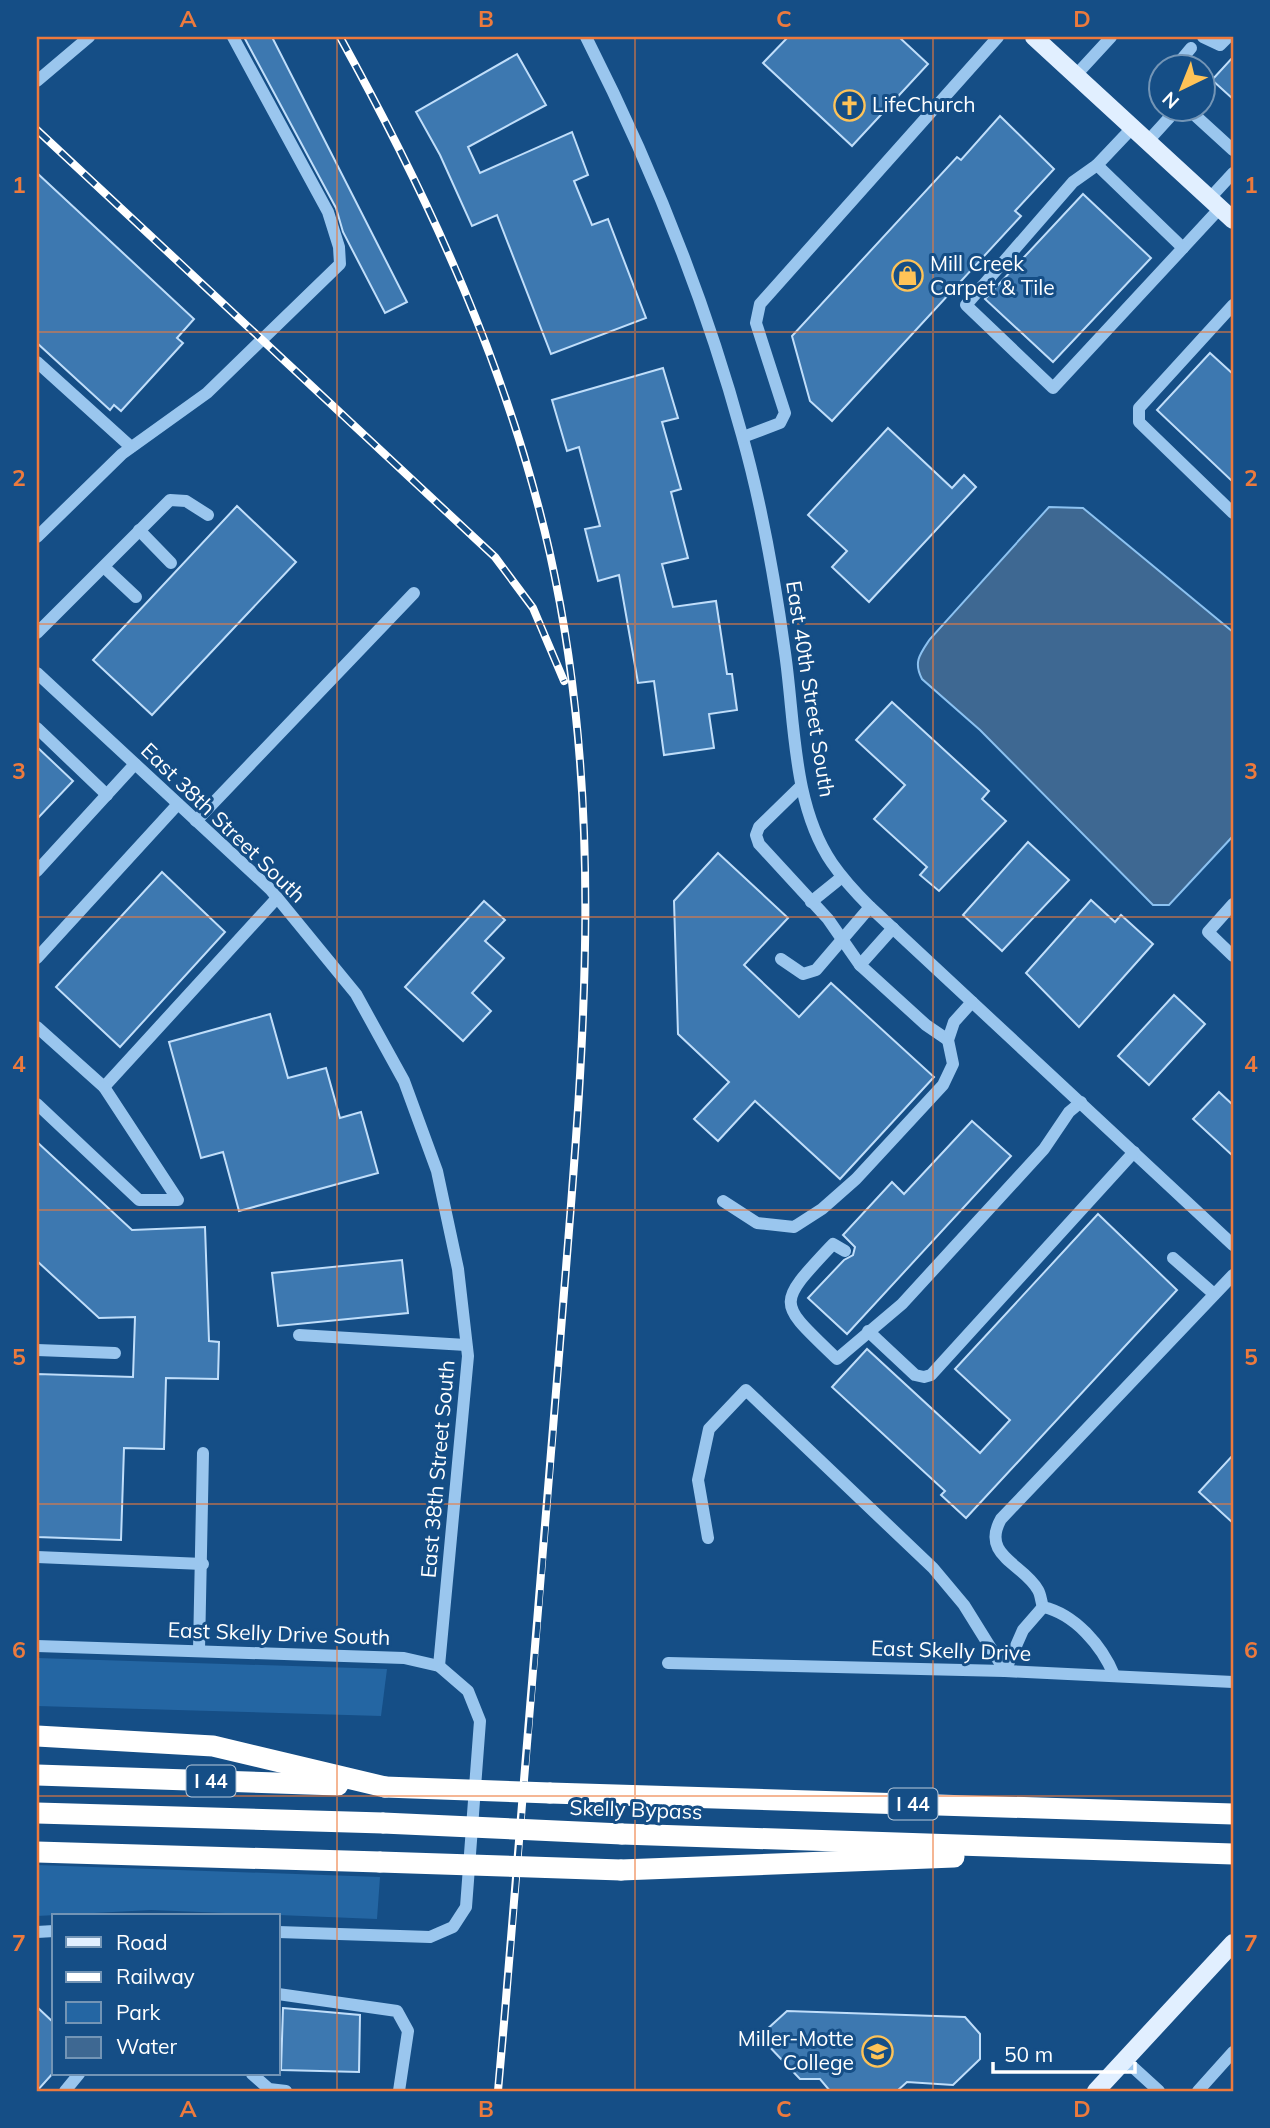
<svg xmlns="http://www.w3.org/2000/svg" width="1270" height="2128" font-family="Mulish,sans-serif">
<rect width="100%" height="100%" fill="#154e86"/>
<g fill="#2466a3">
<path d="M37 1658 387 1669 381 1716 37 1706Z"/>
<path d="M37 1865 380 1877 377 1919 151 1910 37 1916Z"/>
</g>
<path fill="#3e6892" stroke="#8cc2f1" stroke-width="2" d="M1049 507 1083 508 1233 632V836L1169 905H1153L980 730 922 679C913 662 920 654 930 639Z"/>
<g fill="#3d78b0" stroke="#c0defa" stroke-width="2">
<path d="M244 37H272L407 302 385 313 343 232 336 208Z"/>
<path d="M788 37H899L928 64 852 146 763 63Z"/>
<path d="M517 54 546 105 468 147 480 173 572 132 588 175 574 181 592 225 608 219 646 318 551 354 497 215 472 226 440 155 416 112Z"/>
<path d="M1233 57V99L1212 80Z"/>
<path d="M1000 116 1054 169 1015 211 1021 216 832 421 810 401 792 336 957 157 961 160Z"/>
<path d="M37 173 194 319 177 338 183 343 121 411 114 405 110 410 37 343Z"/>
<path d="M1083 194 1151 258 1053 362 985 299Z"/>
<path d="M1210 353 1233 374V482L1157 410Z"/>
<path d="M663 368 678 418 662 422 681 489 671 492 688 558 662 564 673 607 716 601 727 674H732L737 710 709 714 714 748 664 755 654 681 638 683 619 575 598 581 585 529 600 526 579 447 567 451 552 400Z"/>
<path d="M888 428 952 488 964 475 976 487 869 602 832 567 847 551 808 515Z"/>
<path d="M237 506 296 562 152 715 93 660Z"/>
<path d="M892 702 989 791 982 799 1006 821 939 891 920 875 927 867 874 819 905 785 856 740Z"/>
<path d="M37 747 73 781 37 819Z"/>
<path d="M1028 842 1069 880 1002 951 963 915Z"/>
<path d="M718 853 788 918 744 965 799 1017 831 983 934 1077 840 1179 755 1101 718 1141 694 1119 729 1082 678 1034 674 901Z"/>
<path d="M162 872 225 932 120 1047 56 987Z"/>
<path d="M1091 900 1115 922 1121 915 1153 944 1079 1027 1026 973Z"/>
<path d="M484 901 505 920 485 941 504 958 472 993 491 1011 463 1041 405 987Z"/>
<path d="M1174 995 1205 1024 1149 1085 1118 1056Z"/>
<path d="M270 1014 288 1078 326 1068 340 1118 361 1112 378 1173 239 1211 223 1152 201 1158 169 1042Z"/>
<path d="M1219 1092 1233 1105V1156L1193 1119Z"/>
<path d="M972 1121 1011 1156 847 1334 808 1298 844 1260 853 1255 855 1247 843 1235 892 1182 904 1194Z"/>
<path d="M37 1142 132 1230 205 1227 209 1341 219 1342 218 1379 166 1378 164 1449 124 1448 121 1540 37 1537V1374L133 1377 135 1317 99 1318 37 1261Z"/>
<path d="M1098 1214 1177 1290 966 1518 941 1495 945 1491 832 1387 867 1349 980 1453 1010 1420 955 1369Z"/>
<path d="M402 1260 408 1313 278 1326 272 1273Z"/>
<path d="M1233 1455V1523L1199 1492Z"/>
<path d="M37 2007 54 2023V2072L37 2091Z"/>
<path d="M283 2008 360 2015 359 2072 281 2070Z"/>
<path d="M787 2011 965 2017 980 2034V2059L953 2085 907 2082 897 2091H830L820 2079H800L765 2042 764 2032Z"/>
</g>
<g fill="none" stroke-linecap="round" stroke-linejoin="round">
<g stroke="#9ac6ee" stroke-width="12">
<path d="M586 37C651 165 704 296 742 435 762 506 775 580 785 653 795 721 792 804 832 863 843 879 856 893 870 907L1233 1245"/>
<path d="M1203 37 1220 45 1228 37"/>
<path d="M1176 66 1191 48"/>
<path d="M1076 75 1111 37"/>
<path d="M37 81 89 37"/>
<path d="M1187 108 1233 150"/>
<path d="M1133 127 1097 165 1183 248 1220 208"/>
<path d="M1148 141 1178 108"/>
<path d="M1097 165 1073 182 966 305 1053 388 1183 248"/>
<path d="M1210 198 1233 173"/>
<path d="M1233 305 1139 408V422L1233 513"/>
<path d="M37 362 131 447"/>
<path d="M743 437 780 423 785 413 756 323 760 304 998 37"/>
<path d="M139 530 171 563"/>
<path d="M37 537 122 454 207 393 340 264 339 247 328 212 233 37"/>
<path d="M104 567 136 597"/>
<path d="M37 633 170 500 186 501 208 515"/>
<path d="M37 673 270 889 356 994 404 1081 437 1171 458 1269 468 1356 439 1666"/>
<path d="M37 728 107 795"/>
<path d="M801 786 759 827 756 835 759 844 828 919 860 965"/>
<path d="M196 821 414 593"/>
<path d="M37 871 135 764"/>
<path d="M811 902 842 877"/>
<path d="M1233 904 1208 932 1233 956"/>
<path d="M893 928 860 965 926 1025 948 1040"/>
<path d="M37 958 178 804"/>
<path d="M781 959 803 974 816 970 870 907"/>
<path d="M37 1027 104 1087 277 898"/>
<path d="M37 1104 139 1200H178L104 1087"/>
<path d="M723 1201 757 1223 794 1227 822 1209 856 1179 943 1085 953 1064 948 1040 954 1022 972 1002"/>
<path d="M845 1251 833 1244C775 1306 777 1301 837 1359L902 1304 1044 1149 1069 1112 1081 1102"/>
<path d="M1173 1258 1214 1294"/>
<path d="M868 1331 915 1375 924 1377 931 1375 1134 1152"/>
<path d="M299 1335 466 1345"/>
<path d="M37 1350 115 1353"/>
<path d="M708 1538 698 1480 709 1429 746 1390 933 1568 964 1605 1005 1671"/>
<path d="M37 1557 203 1564"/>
<path d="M1043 1607C1041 1602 1041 1595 1038 1590 1024 1564 980 1556 1001 1519L1233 1275"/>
<path d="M37 1646 404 1658 439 1666 468 1691 480 1721 466 1907 453 1927 430 1937 278 1932"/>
<path d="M199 1650 203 1453"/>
<path d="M668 1663 1005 1671 1233 1682"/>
<path d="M1005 1671 1023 1630 1043 1607C1075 1614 1102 1646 1114 1675"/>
<path d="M37 1932 54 1931"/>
<path d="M278 1994 397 2011 408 2031 399 2091"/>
<path d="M1125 2060 1159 2091"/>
<path d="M252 2074 269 2089 286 2091"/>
<path d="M65 2091 79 2074"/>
<path d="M1198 2091 1233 2052"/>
</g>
<g stroke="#e1efff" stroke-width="18">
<path d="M1034 37 1233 220"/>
<path d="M1096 2091 1233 1943"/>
</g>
<g stroke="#fff" stroke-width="21">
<path d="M37 1736 213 1746 385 1787"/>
<path d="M37 1775 338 1785"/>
<path d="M550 1793 1233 1814"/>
<path d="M37 1813 383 1823"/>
<path d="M622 1834 1233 1854"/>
<path d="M37 1852 380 1862"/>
<path d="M621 1870 954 1857"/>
</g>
<defs>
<g id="rail">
<path d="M340 37C430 200 509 371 550 554 609 820 581 1075 560 1343 541 1593 520 1842 498 2091"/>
<path d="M37 130 495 557 533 608 564 681"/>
</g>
</defs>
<use href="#rail" stroke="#fff" stroke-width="8"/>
<use href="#rail" stroke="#154e86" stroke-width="5" stroke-dasharray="16" stroke-linecap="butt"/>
<g stroke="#fff" stroke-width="21">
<path d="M385 1787 550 1793"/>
<path d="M383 1823 622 1834"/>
<path d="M380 1862 621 1870"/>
</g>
</g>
<path fill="none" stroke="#ed7a3d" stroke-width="2" stroke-opacity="0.55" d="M337 37V2091M635 37V2091M933 37V2091M37 332H1233M37 624H1233M37 917H1233M37 1210H1233M37 1504H1233M37 1796H1233"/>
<defs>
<symbol id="church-ring" viewBox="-11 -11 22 22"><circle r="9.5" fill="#154e86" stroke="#ffc357" stroke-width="1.5"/><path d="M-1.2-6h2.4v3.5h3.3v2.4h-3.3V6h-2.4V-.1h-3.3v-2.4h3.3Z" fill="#ffc357"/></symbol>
<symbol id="shop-ring" viewBox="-11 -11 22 22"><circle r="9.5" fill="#154e86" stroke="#ffc357" stroke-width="1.5"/><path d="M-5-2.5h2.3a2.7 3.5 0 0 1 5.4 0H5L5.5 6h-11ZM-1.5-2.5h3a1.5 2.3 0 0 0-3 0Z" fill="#ffc357"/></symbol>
<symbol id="university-ring" viewBox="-11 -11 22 22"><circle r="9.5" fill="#154e86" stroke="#ffc357" stroke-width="1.5"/><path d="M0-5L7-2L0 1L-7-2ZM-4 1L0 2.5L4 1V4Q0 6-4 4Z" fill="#ffc357"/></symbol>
</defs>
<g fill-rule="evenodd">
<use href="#church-ring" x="832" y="88" width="35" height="35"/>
<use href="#shop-ring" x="890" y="258" width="35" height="35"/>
<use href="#university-ring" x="860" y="2034" width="35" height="35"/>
</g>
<g text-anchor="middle" stroke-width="6" stroke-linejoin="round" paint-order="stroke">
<g fill="#154e86" stroke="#b9cadb" stroke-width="2">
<rect x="186.5" y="1765.5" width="49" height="31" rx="5"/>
<rect x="888.5" y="1788.5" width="49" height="31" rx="5"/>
</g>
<g font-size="19" font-weight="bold" fill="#fff">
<text x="211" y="1788">I 44</text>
<text x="913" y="1811">I 44</text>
</g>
<g font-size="21" fill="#fff" stroke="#154e86" text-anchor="start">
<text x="872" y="112">LifeChurch</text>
<text x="930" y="271">Mill Creek<tspan x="930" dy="24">Carpet &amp; Tile</tspan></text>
<text x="854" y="2046" text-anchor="end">Miller-Motte<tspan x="854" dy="24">College</tspan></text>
</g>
<g font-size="21" fill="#fff" stroke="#154e86">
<text transform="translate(810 689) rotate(81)" y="7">East 40th Street South</text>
<text transform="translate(223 823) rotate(44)" y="7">East 38th Street South</text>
<text transform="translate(438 1469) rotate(-85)" y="7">East 38th Street South</text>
<text transform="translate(279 1634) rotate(2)" y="7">East Skelly Drive South</text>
<text transform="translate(951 1651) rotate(2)" y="7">East Skelly Drive</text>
<text transform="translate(636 1810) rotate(2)" y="7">Skelly Bypass</text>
</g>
</g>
<rect width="1270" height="2128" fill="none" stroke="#154e86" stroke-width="77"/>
<rect x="52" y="1914" width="228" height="161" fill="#154e86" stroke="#7395b6" stroke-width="2"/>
<rect x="66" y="1937" width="35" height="10" fill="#e1efff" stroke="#7395b6" stroke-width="2"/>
<text x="116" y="1950" font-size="21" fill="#ffffff">Road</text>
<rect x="66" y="1972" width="35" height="10" fill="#ffffff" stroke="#7395b6" stroke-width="2"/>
<text x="116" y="1984" font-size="21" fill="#ffffff">Railway</text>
<rect x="66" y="2002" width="35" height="21" fill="#2466a3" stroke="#7395b6" stroke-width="2"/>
<text x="116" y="2020" font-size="21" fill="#ffffff">Park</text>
<rect x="66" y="2037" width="35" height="21" fill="#3e6892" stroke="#7395b6" stroke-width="2"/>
<text x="116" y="2054" font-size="21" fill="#ffffff">Water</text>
<g transform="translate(1182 88) rotate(223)"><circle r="33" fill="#154e86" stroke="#7395b6" stroke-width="2"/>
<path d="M0-5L12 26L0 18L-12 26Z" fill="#ffc357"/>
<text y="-10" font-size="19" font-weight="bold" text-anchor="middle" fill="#ffffff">N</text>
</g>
<path d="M993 2062v10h142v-10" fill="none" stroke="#ffffff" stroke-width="3.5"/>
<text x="1004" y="2062" font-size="21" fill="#ffffff" stroke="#154e86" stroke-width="5" paint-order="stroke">50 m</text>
<rect x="38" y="38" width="1194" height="2052" fill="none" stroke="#ed7a3d" stroke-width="2.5"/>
<g font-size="23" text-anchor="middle" font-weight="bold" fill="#ed7a3d">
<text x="188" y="27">A</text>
<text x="486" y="27">B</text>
<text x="784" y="27">C</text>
<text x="1082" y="27">D</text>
<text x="19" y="193">1</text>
<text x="1251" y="193">1</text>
<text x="19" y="486">2</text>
<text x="1251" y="486">2</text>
<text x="19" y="779">3</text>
<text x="1251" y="779">3</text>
<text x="19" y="1072">4</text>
<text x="1251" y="1072">4</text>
<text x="19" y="1365">5</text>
<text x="1251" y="1365">5</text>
<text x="19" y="1658">6</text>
<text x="1251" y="1658">6</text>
<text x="19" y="1951">7</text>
<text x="1251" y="1951">7</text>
<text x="188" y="2117">A</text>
<text x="486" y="2117">B</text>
<text x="784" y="2117">C</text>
<text x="1082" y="2117">D</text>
</g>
</svg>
